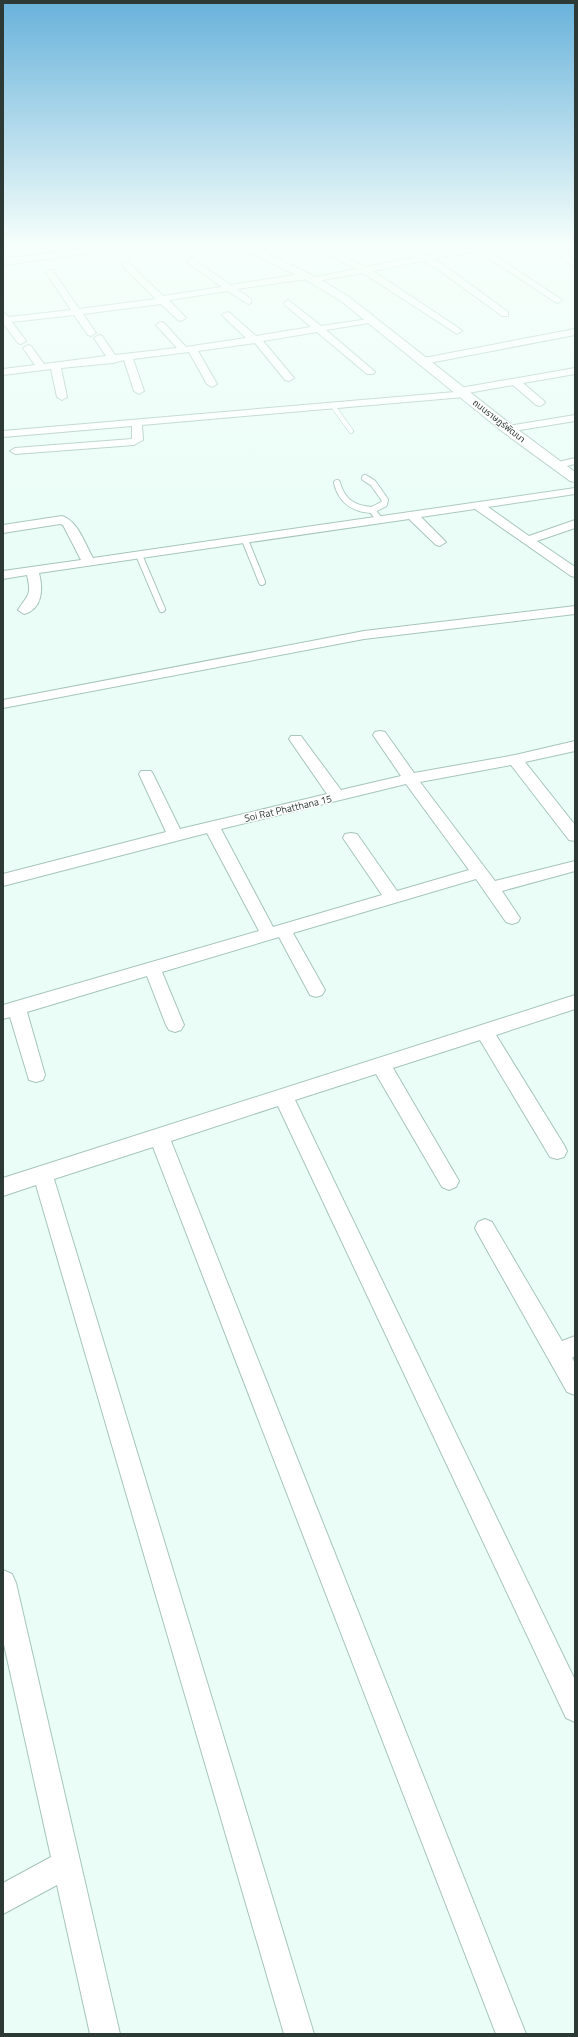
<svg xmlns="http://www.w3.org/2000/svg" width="578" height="2037" font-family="'Titillium Web','Noto Sans Thai',sans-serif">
<rect width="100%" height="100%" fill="#eafef7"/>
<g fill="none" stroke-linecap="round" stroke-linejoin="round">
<defs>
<path id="service-far1" d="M333 406 351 431"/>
<g id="service">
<path d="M365 478 373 483 385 500 384 504 372 510"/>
<path d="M337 483C342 502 354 509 372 510L379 519"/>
<path d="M245 540 262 582"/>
<path d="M139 555 162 609"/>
</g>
<g id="minor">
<path d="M104 246H131L127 248 3 265V259Z"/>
<path d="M313 246H324L366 267 416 257 397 246H408L425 256 473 246H504L487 250 562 300 558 303 555 302 478 251 432 259 445 266 508 312V316H502L439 270 423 261 373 271 460 329 462 331 457 334 363 273 311 282V278L356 269Z"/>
<path d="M546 246H556L575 261V268Z"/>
<path d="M278 247H281V251L256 256 252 253Z"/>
<path d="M191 258 231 285 307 273 311 276 307 279 237 289 251 299V303L248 304 228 291 169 300 186 318 181 321 178 320 161 304 83 314 96 333 91 336 88 335 74 315 12 322 26 341 21 344 18 343 3 323V312L9 317 71 310 46 273 50 270 53 271 79 309 156 299 123 267V263H129L163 296 222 287 188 263V259Z"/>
<path d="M288 300 321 326 375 318V322L326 330 373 370 375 372 373 374H367L317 332 263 341 294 378 289 381 285 380 255 343 198 351 217 384 212 387 207 384 189 352 133 359 144 391 139 394 134 391 124 360 113 363 61 368 67 397 62 400 57 397 51 369 3 375V369L35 365 23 348 28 345 31 346 44 364 106 356 94 338 99 335 102 336 115 355 177 348 156 325 161 322 164 323 186 347 246 338 224 317 222 315 227 312 230 313 256 336 311 327 285 305 284 303Z"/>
<path d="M575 329V335L424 364 419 361 424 358Z"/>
<path d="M575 368V374L523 383 544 401 545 403 540 406 536 405 513 385 468 393V396L464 397 142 425 143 440 134 445 15 454 10 451 15 448 132 439V426L3 437V431L455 392 456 389 460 388Z"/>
<path d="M575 415V421L508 432 503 429 508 426Z"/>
<path d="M575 458V464L558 468 552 465 554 463Z"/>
<path d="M575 488V494L488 507 529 536 575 520V528L537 541 575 567V577L571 576 475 509 421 517 446 542 440 546 436 545 409 519 39 573C43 588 43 609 24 614L18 610C28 594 32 596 27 575L3 579V571L81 560 63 525 60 524 3 533V525L62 516C78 521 85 544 93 558Z"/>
<path d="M575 606V614L364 639 3 708V700L364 631Z"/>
<path d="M380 731 385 732 414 773 515 755 575 741V751L525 762 575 825V841L569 840 511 765 420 782 495 881 575 861V871L502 891 520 918 518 922 512 924 506 922 476 879 293 933 325 990 322 995 316 997 310 995 279 937 162 972 184 1025 181 1030 175 1032 169 1030 166 1025 147 976 27 1012 45 1075 43 1080 36 1082 29 1080 10 1017 3 1019V1005L259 931 207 833 3 886V874L166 832 139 774 141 771H151L153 774 180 829 327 794 289 739 291 736H301L341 790 401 776 373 735 375 732ZM406 784 469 870 397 891 357 834 351 833 345 834 343 838 382 895 273 927 221 829Z"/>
<path d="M575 995V1009L496 1035 564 1145 567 1151 564 1157 557 1159 550 1157 480 1040 393 1068 459 1181 456 1187 449 1190 442 1187 376 1074 295 1100 575 1680V1722L566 1718 278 1106 171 1141 526 2034H496L153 1147 54 1179 314 2034H284L36 1185 3 1196V1178Z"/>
<path d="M485 1219 492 1222 562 1341 575 1336V1356L572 1358 575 1363V1395L567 1392 478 1234 475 1228 478 1222Z"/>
<path d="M3 1570 12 1574 16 1583 120 2034H90L57 1885 3 1914V1883L51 1857 3 1640Z"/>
</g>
<path id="tertiary" d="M237 246H251L318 278 349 297 513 426 575 472V482L570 481 503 432 341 301 310 282Z"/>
</defs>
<use href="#service-far1" stroke="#a6c5bb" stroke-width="5.5"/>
<use href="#service" stroke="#a6c5bb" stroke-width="8"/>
<use href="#minor" stroke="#a6c5bb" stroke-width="2"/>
<use href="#tertiary" stroke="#a6c5bb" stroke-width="2"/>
<use href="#service-far1" stroke="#fff" stroke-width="4.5"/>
<use href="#service" stroke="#fff" stroke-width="6"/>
<use href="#minor" fill="#fff" fill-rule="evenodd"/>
<use href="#tertiary" fill="#fff" fill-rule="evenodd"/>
</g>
<linearGradient id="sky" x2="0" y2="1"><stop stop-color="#68b2db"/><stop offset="0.46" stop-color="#f6fffb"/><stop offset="1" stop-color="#f6fffb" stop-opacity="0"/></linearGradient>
<rect width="578" height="532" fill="url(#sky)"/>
<g text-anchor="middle" stroke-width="3" stroke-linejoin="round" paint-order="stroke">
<g font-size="9" fill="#2c3935" stroke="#fff">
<text transform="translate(499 421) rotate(38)" y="3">ถนนราษฏร์พัฒนา</text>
</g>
<g font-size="10" fill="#2c3935" stroke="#fff">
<text transform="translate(288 808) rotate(-13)" y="4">Soi Rat Phatthana 15</text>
</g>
</g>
<rect width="578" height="2037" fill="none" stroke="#2c3935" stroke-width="8"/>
</svg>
